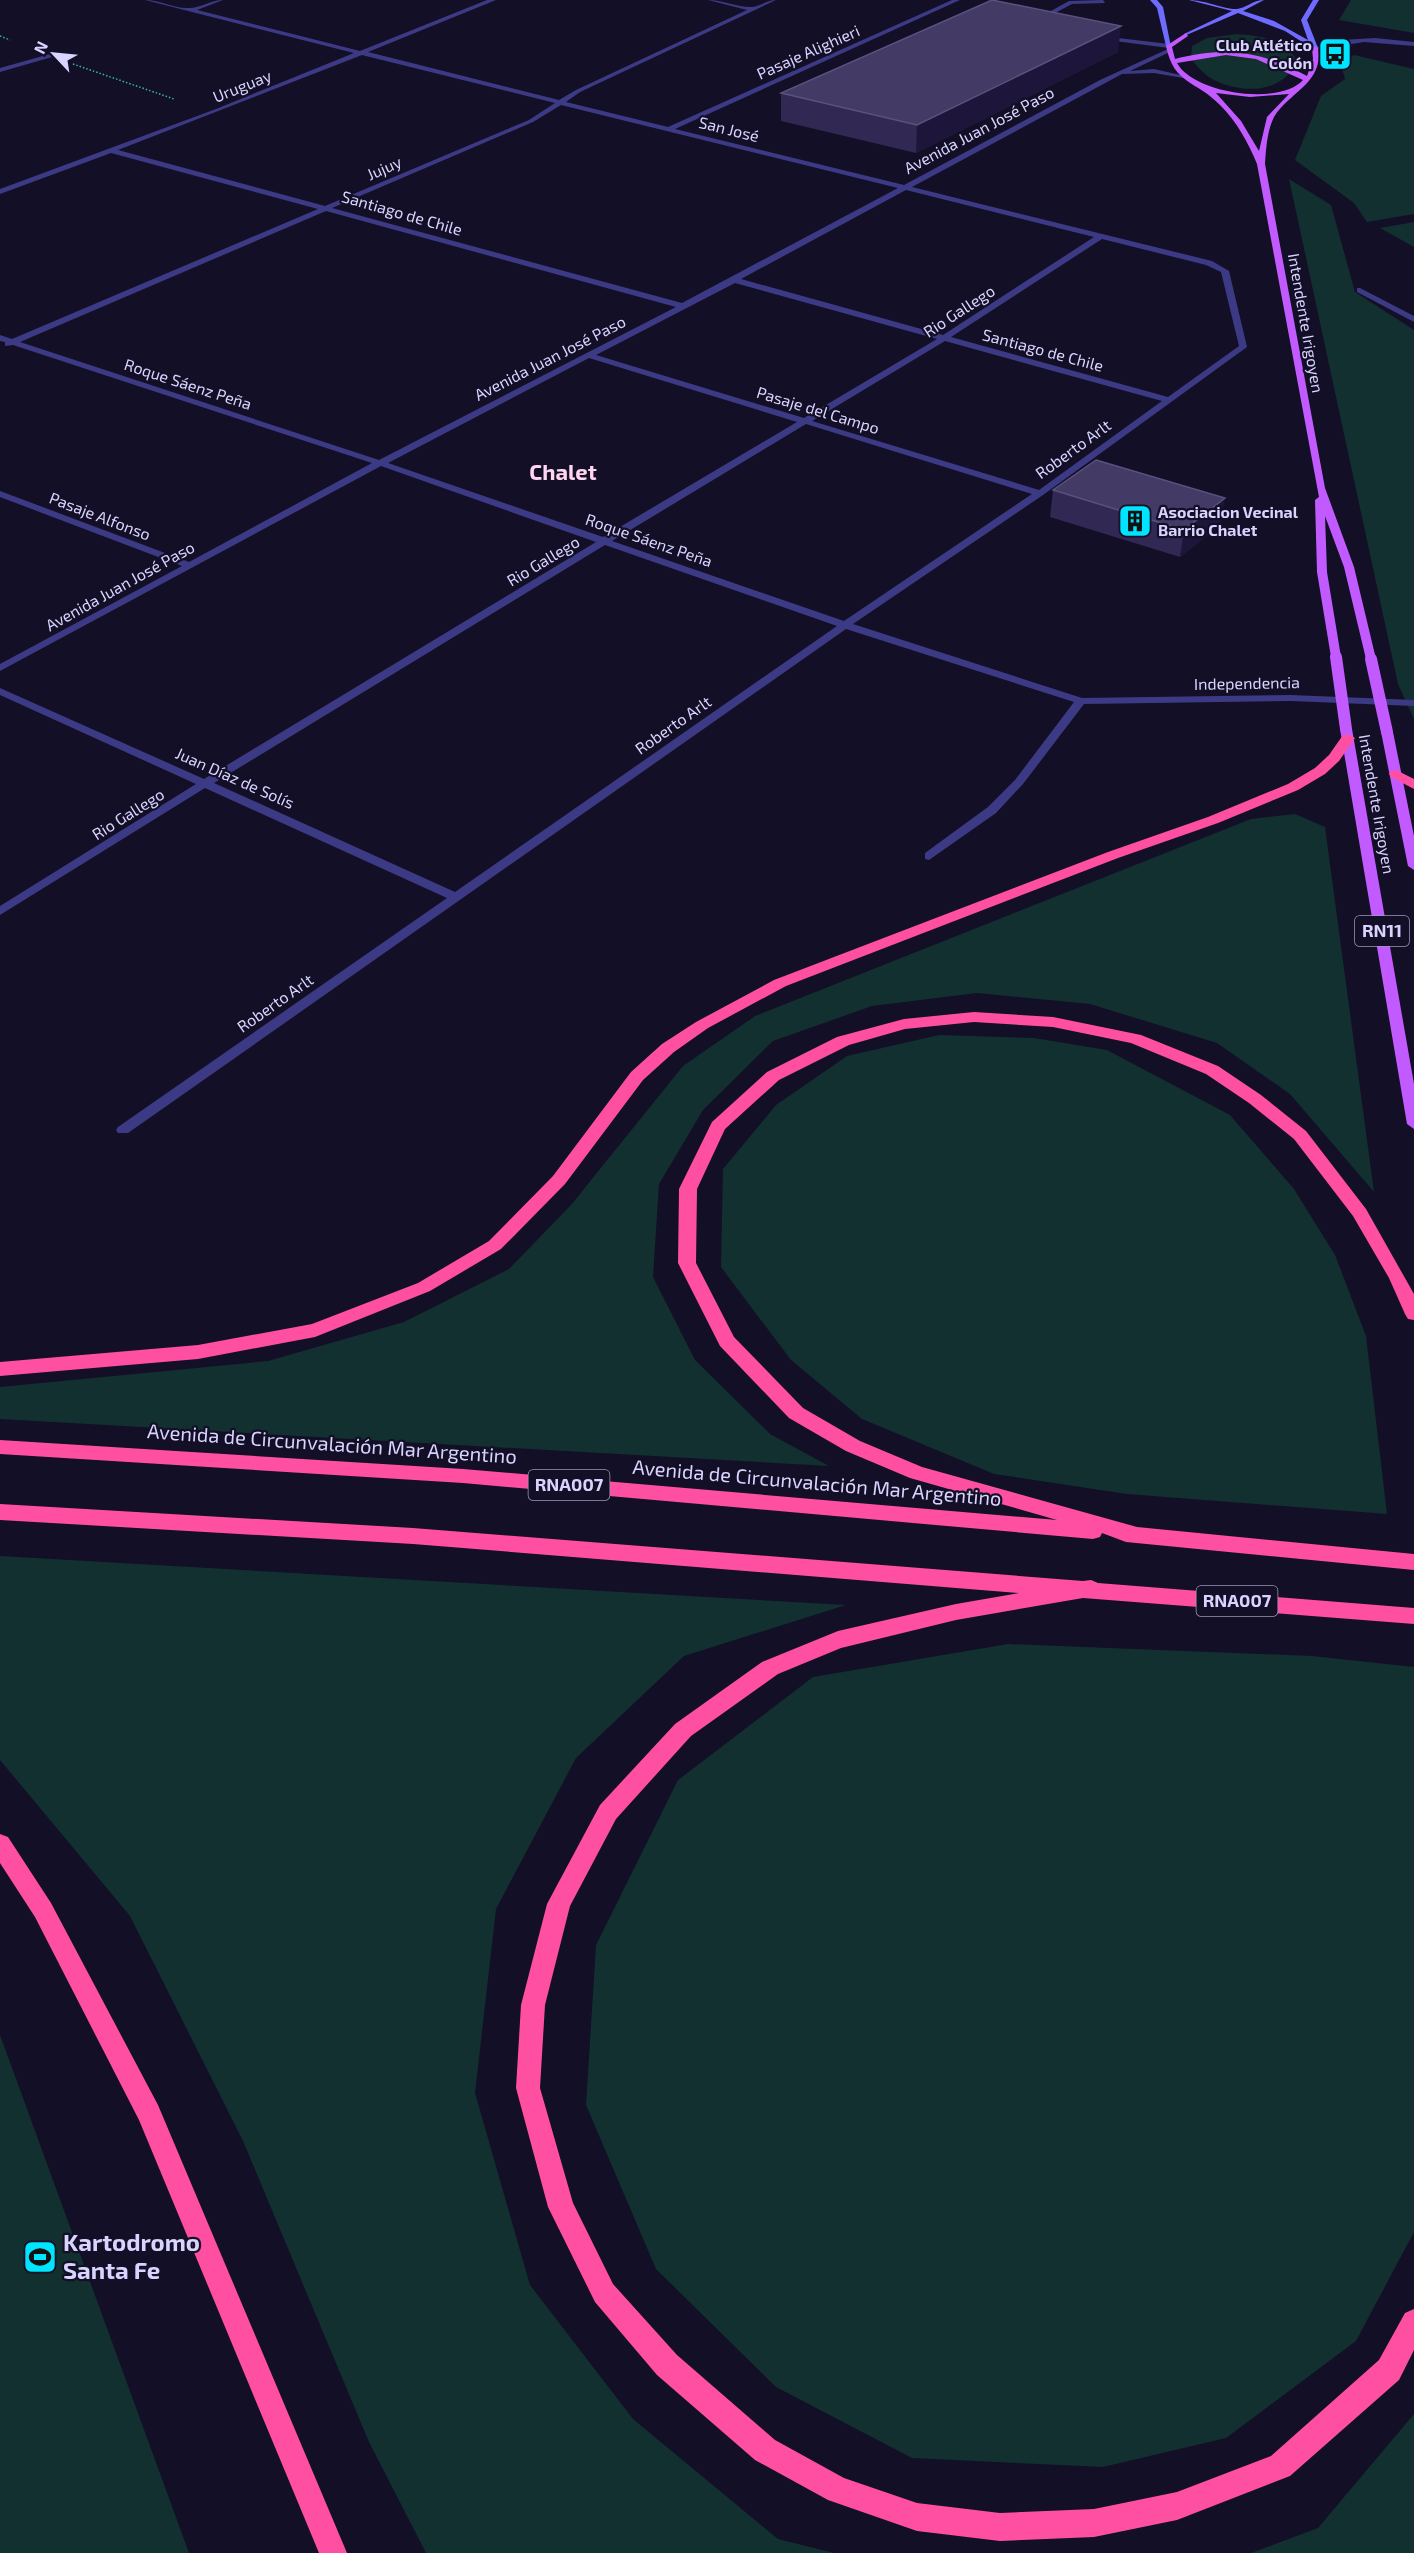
<svg xmlns="http://www.w3.org/2000/svg" width="1414" height="2553" font-family="'Exo 2',sans-serif">
<rect width="100%" height="100%" fill="#130f26"/>
<g fill="#12302f">
<path d="M1351 0H1414V33L1339 20Z"/>
<path d="M1236 34C1262 36 1282 38 1297 60 1285 93 1244 94 1216 81 1205 76 1198 67 1191 59L1192 46 1207 38Z"/>
<path d="M1354 55 1414 69V214L1367 222 1354 203 1295 160 1321 96 1345 79 1340 62Z"/>
<path d="M1289 179 1331 205 1355 292 1414 330V719L1398 684Z"/>
<path d="M1414 222V247L1380 228Z"/>
<path d="M1295 814 1325 827 1374 1192 1290 1094 1217 1043 1090 1004 977 993 872 1006 773 1041 703 1110 659 1184 653 1277 695 1360 770 1434 829 1466 0 1419V1387L268 1361 404 1322 509 1269 571 1205 683 1066 755 1016 1251 819Z"/>
<path d="M939 1035 1034 1038 1107 1050 1230 1115 1294 1189 1335 1255 1366 1336 1387 1514 1127 1494 994 1474 862 1419 791 1360 721 1267 723 1169 776 1105 847 1056Z"/>
<path d="M0 1556 846 1605 684 1656 576 1758 496 1909 475 2093 530 2285 633 2419 778 2539 834 2553H426L369 2442 243 2141 130 1916 0 1760Z"/>
<path d="M1008 1644 1312 1656 1414 1667V2232L1356 2341 1226 2438 1103 2467 912 2458 776 2387 656 2269 586 2105 596 1945 678 1780 813 1677Z"/>
<path d="M0 2035 189 2553H0Z"/>
<path d="M1414 2414V2553H1251L1318 2528Z"/>
</g>
<g fill="none" stroke-linecap="round" stroke-linejoin="round">
<g stroke="#2fb8b0" stroke-width="1.5" stroke-dasharray="1.5 2" stroke-linecap="butt">
<path d="M0 36 10 40"/>
<path d="M73 64 174 99"/>
</g>
<g fill="#3d3a85" fill-rule="evenodd">
<path d="M1103 0 1105 3 1072 4 1036 23 1031 22 1069 1Z"/>
<path d="M1101 36 1169 44 1172 46 1169 48 1099 39Z"/>
<path d="M1375 38 1414 42V46L1364 42 1315 50 1312 48 1341 40Z"/>
</g>
<g fill="#3d3a85" fill-rule="evenodd">
<path d="M145 0C160 0 175 9 189 8 201 8 211 0 223 0L197 10 360 51 487 0H496L368 52 559 100 576 90 747 10 708 0C722 0 740 8 752 7 761 6 767 0 776 0L580 92 566 102 668 127 952 0H960L675 129 904 185 1100 80 1168 49H1172V51L1130 71 1154 69 1189 77V79L1154 73 1122 74 912 187 1212 261 1229 271 1247 347 1043 495 853 624 1082 698 1291 695 1414 700V706L1291 701 1084 704 1023 784 996 813 929 860 925 859V853L988 807 1015 780 1074 702 846 629 128 1133H118L116 1130 118 1127 447 898 205 788 0 915V906L196 784 0 695V688L204 779 596 542 381 466 0 671V664L182 566 0 497V491L189 562 372 463 13 345 5 346V342L0 341V335L12 339 318 209 111 153 0 194V189L216 109 354 53ZM362 55 555 103 529 120 325 206 118 150ZM561 105 898 188 682 303 332 208 533 122ZM906 190 1094 237 943 335 741 279ZM326 211 676 307 379 460 20 342ZM1102 239 1206 265 1221 272 1239 346 1168 397 951 337ZM735 283 937 339 804 418 596 355ZM945 341 1162 401 1039 490 812 421ZM589 358 797 422 603 537 388 463ZM806 424 1032 494 844 621 612 541ZM605 545 837 626 455 892 214 783Z"/>
<path d="M50 54 52 57 0 72V68Z"/>
<path d="M1360 288 1414 316V322L1357 292V288Z"/>
</g>
<g fill="#6f6bff" fill-rule="evenodd">
<path d="M1150 0H1157L1163 7 1171 47 1166 46 1157 8Z"/>
<path d="M1189 0C1204 0 1227 10 1237 9 1246 8 1253 0 1264 0L1243 11 1274 21 1308 40 1301 20 1313 0H1319L1307 20 1318 48 1313 49 1285 31 1238 13 1184 36V34L1232 11Z"/>
</g>
<g fill="#c25bff" fill-rule="evenodd">
<path d="M1186 33 1188 36 1172 47 1175 59C1226 46 1261 51 1307 76L1313 59 1312 48 1315 46 1318 48C1324 83 1289 92 1274 117 1267 131 1266 149 1265 164L1325 488 1354 567 1376 659 1375 661 1371 662 1366 659 1344 567 1325 516 1327 572 1341 657 1336 660 1331 657 1317 572 1315 500 1319 497 1257 164C1248 142 1237 122 1220 105 1196 80 1174 85 1166 46ZM1226 55 1256 59 1303 80C1280 106 1194 94 1177 63ZM1216 93 1250 97 1289 94 1267 117 1259 151 1241 121Z"/>
<path d="M1346 726 1352 729 1414 1084V1129L1407 1124 1340 729Z"/>
<path d="M1387 729 1393 732 1414 836V870L1408 866 1381 732Z"/>
</g>
<g fill="#ff4fa3" fill-rule="evenodd">
<path d="M1348 734 1355 738 1339 761 1325 774 1298 790 1218 823 1118 858 786 986 708 1028 674 1052 643 1080 565 1184 501 1249 430 1291 315 1337 198 1359 0 1376V1362L198 1345 312 1324 418 1283 489 1241 553 1176 631 1072 662 1044 696 1022 774 980 1108 852 1208 817 1288 784 1315 768 1329 755 1343 735Z"/>
<path d="M1396 770 1414 779V789L1391 777 1389 774 1391 771Z"/>
<path d="M974 1012 1053 1017 1141 1035 1218 1066 1261 1095 1306 1131 1366 1209 1414 1294V1320L1408 1319 1405 1314 1389 1278 1353 1216 1294 1139 1249 1103 1206 1074 1131 1043 1053 1027 974 1022 905 1029 849 1045 779 1080 725 1129 697 1189 696 1263 734 1337 803 1408 860 1441 922 1467 1137 1527 1414 1554V1570L1126 1542 1102 1533 1100 1537 1093 1539 463 1483 0 1454V1440L463 1469 1057 1520 910 1478 846 1451 789 1418 720 1346 678 1263 679 1189 712 1122 767 1072 837 1037 904 1019Z"/>
<path d="M0 1504 413 1528 1083 1581 1091 1580 1098 1583 1414 1608V1624L1083 1598 956 1620 841 1648 778 1674 691 1736 616 1819 570 1906 545 2005 540 2088 573 2203 613 2284 677 2355 775 2440 844 2478 917 2503 1000 2513 1094 2509 1177 2492 1271 2456 1379 2360 1405 2313 1414 2309V2350L1399 2380 1290 2476 1177 2520 1094 2537 1000 2541 917 2531 828 2500 755 2460 657 2375 595 2302 548 2207 516 2088 521 2005 547 1904 600 1805 675 1724 762 1662 838 1631 956 1604 1019 1593 413 1544 0 1520Z"/>
<path d="M0 1834 8 1837 51 1903 158 2105 347 2553H319L139 2120 35 1917 0 1863Z"/>
</g>
<g stroke="#c25bff" stroke-width="12">
<path d="M1336 657 1346 729"/>
<path d="M1371 659 1387 732"/>
</g>
</g>
<g fill="#312854">
<path d="M1118 52 916 153 781 121V93Z"/>
<path d="M1053 490 1220 525 1180 557 1050 517Z"/>
</g>
<g fill="#1d163a">
<path d="M1121 26 1118 52 916 153 917 125Z"/>
<path d="M1225 498 1220 525 1180 557 1184 530Z"/>
</g>
<g fill="#433a66" stroke="#5a527e" stroke-width="1.5">
<path d="M992 0 1121 26 917 125 781 93Z"/>
<path d="M1096 460 1225 498 1184 530 1053 490Z"/>
</g>
<defs>
<symbol id="bus-square" viewBox="-11 -11 22 22"><rect x="-9" y="-9" width="18" height="18" rx="4" fill="#00e5ff" stroke="#130f26"/><path d="M-5-6H5V4H4V6H2V4H-2V6H-4V4H-5ZM-3.5-4V0h7V-4ZM-3.5 1.2v1.5H-2V1.2ZM2 1.2v1.5H3.5V1.2Z" fill="#111"/></symbol>
<symbol id="building-square" viewBox="-11 -11 22 22"><rect x="-9" y="-9" width="18" height="18" rx="4" fill="#00e5ff" stroke="#130f26"/><path d="M-4-6H4V6H1V3H-1V6H-4ZM-2.5-4.3h1.7v1.8h-1.7ZM.8-4.3h1.7v1.8H.8ZM-2.5-1h1.7V.8h-1.7ZM.8-1h1.7V.8H.8Z" fill="#111"/></symbol>
<symbol id="stadium-square" viewBox="-11 -11 22 22"><rect x="-9" y="-9" width="18" height="18" rx="4" fill="#00e5ff" stroke="#130f26"/><path d="M0-5a6.5 5 0 1 0 0 10a6.5 5 0 1 0 0-10ZM-3.5-1.8h7v3.6h-7Z" fill="#111"/></symbol>
</defs>
<g fill-rule="evenodd">
<use href="#bus-square" x="1316" y="35" width="38" height="38"/>
<use href="#building-square" x="1116" y="502" width="38" height="38"/>
<use href="#stadium-square" x="21" y="2238" width="38" height="38"/>
</g>
<g text-anchor="middle" stroke-width="4.5" stroke-linejoin="round" paint-order="stroke">
<g font-size="16" font-weight="bold" fill="#d9d4ff" stroke="#130f26" text-anchor="end">
<text x="1312" y="51">Club Atlético<tspan x="1312" dy="18">Colón</tspan></text>
<text x="1158" y="518" text-anchor="start">Asociacion Vecinal<tspan x="1158" dy="18">Barrio Chalet</tspan></text>
</g>
<g font-size="16" fill="#d9d4ff" stroke="#130f26">
<text transform="translate(808 52) rotate(-24)" y="6">Pasaje Alighieri</text>
<text transform="translate(242 86) rotate(-22)" y="6">Uruguay</text>
<text transform="translate(729 129) rotate(14)" y="6">San José</text>
<text transform="translate(979 130) rotate(-28)" y="6">Avenida Juan José Paso</text>
<text transform="translate(384 168) rotate(-24)" y="6">Jujuy</text>
<text transform="translate(402 213) rotate(16)" y="6">Santiago de Chile</text>
<text transform="translate(959 311) rotate(-33)" y="6">Rio Gallego</text>
<text transform="translate(1306 323) rotate(80)" y="6">Intendente Irigoyen</text>
<text transform="translate(1043 350) rotate(15)" y="6">Santiago de Chile</text>
<text transform="translate(550 358) rotate(-27)" y="6">Avenida Juan José Paso</text>
<text transform="translate(188 384) rotate(18)" y="6">Roque Sáenz Peña</text>
<text transform="translate(818 410) rotate(17)" y="6">Pasaje del Campo</text>
<text transform="translate(1073 449) rotate(-36)" y="6">Roberto Arlt</text>
<text transform="translate(100 516) rotate(21)" y="6">Pasaje Alfonso</text>
<text transform="translate(649 540) rotate(19)" y="6">Roque Sáenz Peña</text>
<text transform="translate(543 561) rotate(-31)" y="6">Rio Gallego</text>
<text transform="translate(120 586) rotate(-29)" y="6">Avenida Juan José Paso</text>
<text transform="translate(1247 683) rotate(-1)" y="6">Independencia</text>
<text transform="translate(673 725) rotate(-35)" y="6">Roberto Arlt</text>
<text transform="translate(235 778) rotate(24)" y="6">Juan Díaz de Solís</text>
<text transform="translate(1377 804) rotate(80)" y="6">Intendente Irigoyen</text>
<text transform="translate(128 814) rotate(-32)" y="6">Rio Gallego</text>
<text transform="translate(275 1003) rotate(-35)" y="6">Roberto Arlt</text>
</g>
<g fill="#130f26" stroke="#9e99be" stroke-width="1.5">
<rect x="1355" y="916" width="54" height="30" rx="4.5"/>
<rect x="528.5" y="1470" width="81" height="30" rx="4.5"/>
<rect x="1196.5" y="1586" width="81" height="30" rx="4.5"/>
</g>
<g font-size="18" font-weight="bold" fill="#d9d4ff">
<text x="1382" y="937">RN11</text>
<text x="569" y="1491">RNA007</text>
<text x="1237" y="1607">RNA007</text>
</g>
<g font-size="20" fill="#d9d4ff" stroke="#130f26">
<text transform="translate(332 1444) rotate(4)" y="7">Avenida de Circunvalación Mar Argentino</text>
<text transform="translate(817 1483) rotate(5)" y="7">Avenida de Circunvalación Mar Argentino</text>
</g>
<g font-size="22" font-weight="bold" fill="#ffd6f0" stroke="#130f26">
<text x="563" y="480">Chalet</text>
</g>
<g font-size="24" font-weight="bold" fill="#d9d4ff" stroke="#130f26" text-anchor="start">
<text x="63" y="2251">Kartodromo<tspan x="63" dy="28">Santa Fe</tspan></text>
</g>
</g>
<g transform="translate(54 54) rotate(296)" stroke="#130f26" stroke-width="4.5" paint-order="stroke">
<path d="M0-4.5L10 22L0 15L-10 22Z" fill="#d9d4ff"/>
<text y="-9" font-size="16" font-weight="bold" text-anchor="middle" fill="#d9d4ff">N</text>
</g>
</svg>
